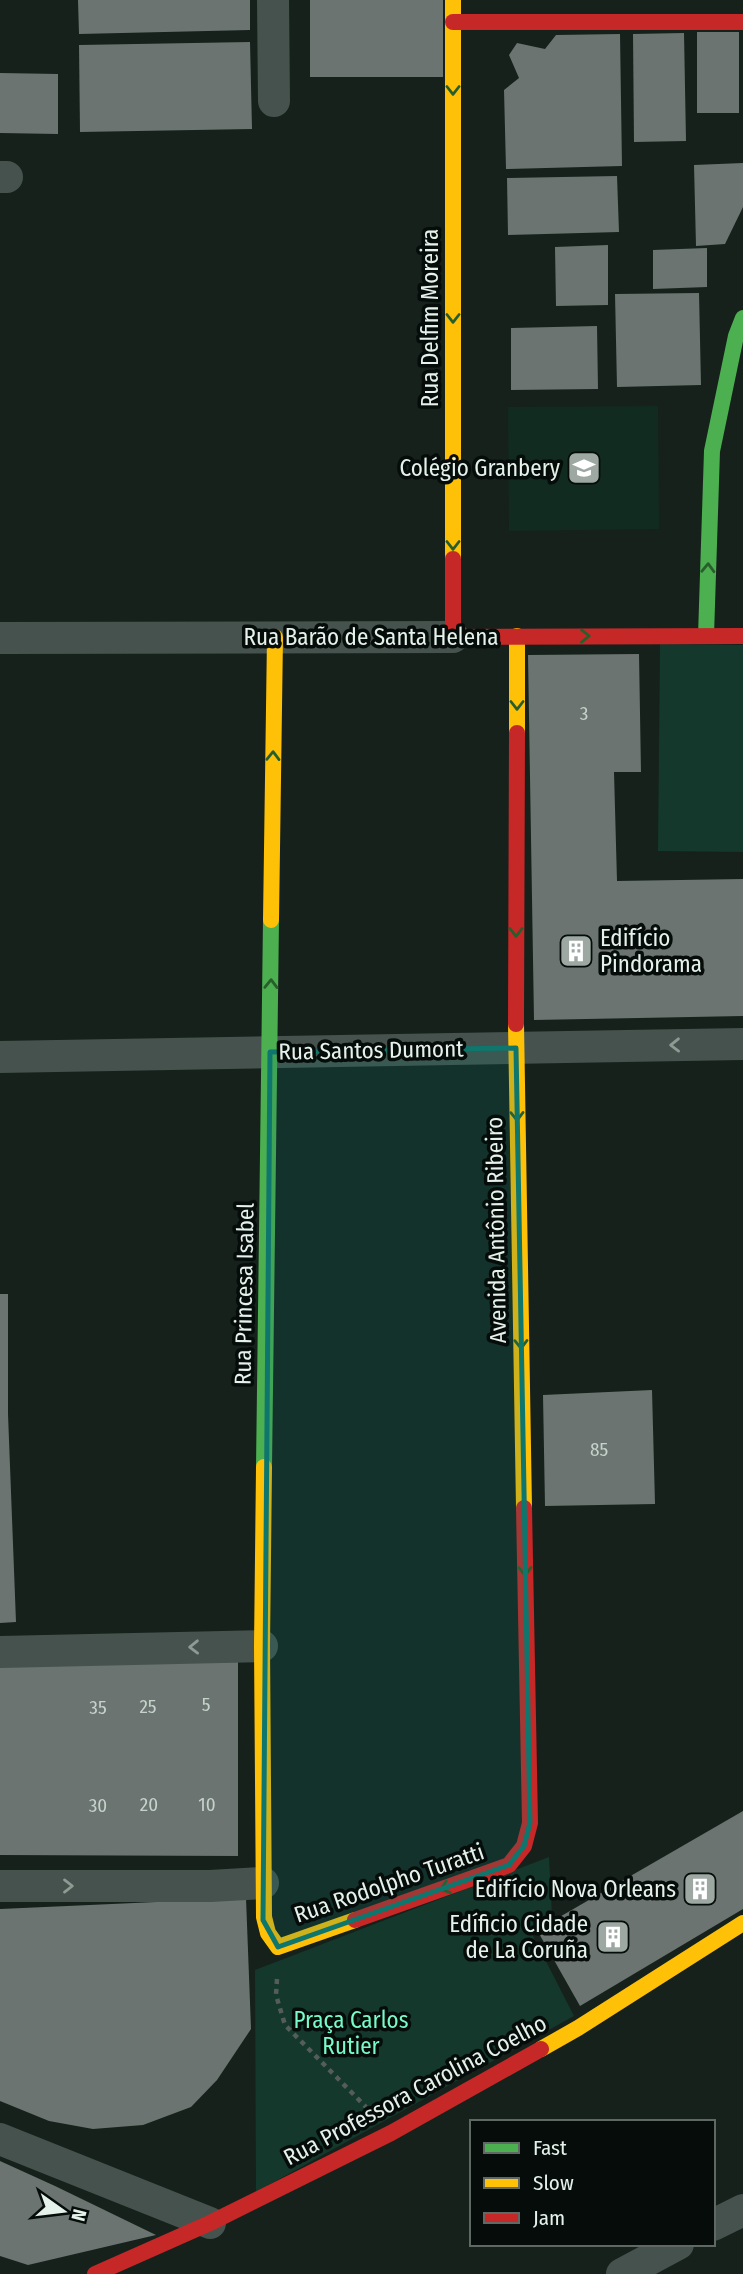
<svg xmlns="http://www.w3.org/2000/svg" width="743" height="2274" font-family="'Fira Sans Condensed',sans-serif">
<rect width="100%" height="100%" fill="#16211c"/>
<path fill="#122b21" d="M658 406 659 529 509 531 508 407Z"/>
<g fill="#14382b">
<path d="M660 644 743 645V852L658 851Z"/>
<path d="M549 1857 552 1915 530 1930 574 2016 256 2192 255 1970Z"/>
</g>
<g fill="#6b7470">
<path d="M78 0H250V30L79 34Z"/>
<rect x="310" y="0" width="133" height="77"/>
<rect x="697" y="32" width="42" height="81"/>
<path d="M684 33 686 141 634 142 633 34Z"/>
<path d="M620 34 622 166 506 169 504 90 519 78 509 55 517 43 545 49 556 35Z"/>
<path d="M250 42 252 129 80 132 79 45Z"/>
<path d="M0 73 58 74V134L0 133Z"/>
<path d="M743 163V207L725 244 696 246 694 165Z"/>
<path d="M617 176 619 232 508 235 507 178Z"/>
<path d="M608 245V305L556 306 555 247Z"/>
<path d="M707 248V287L653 289V250Z"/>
<path d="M699 293 701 385 617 387 615 294Z"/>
<path d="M597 326 598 389 511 390V328Z"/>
<path d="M639 654 641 772H614L617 881 743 879V1016L534 1020 528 655Z"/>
<path d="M0 1294H8V1414L16 1622 0 1623Z"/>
<path d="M652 1390 655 1504 545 1506 543 1395Z"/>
<path d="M238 1657V1856L0 1855V1662Z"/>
<path d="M743 1811V1909L580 2006 537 1930Z"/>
<path d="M246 1898 251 2029 217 2080 191 2107 143 2125 93 2129 49 2121 0 2101V1909Z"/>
<path d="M0 2161 55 2186 156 2235 28 2265 0 2256Z"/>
</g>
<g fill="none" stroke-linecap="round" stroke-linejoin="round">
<path stroke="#545d59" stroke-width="4.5" stroke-dasharray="5 5" stroke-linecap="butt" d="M277 1979 276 1995 285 2025 366 2107"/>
<g stroke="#46524d" stroke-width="32">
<path d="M273 0 274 101"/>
<path d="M0 177H7"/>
<path d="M0 638 453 637"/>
<path d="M0 1057 743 1044"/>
<path d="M0 1652 262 1646"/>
<path d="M0 1886H210L263 1883"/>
<path d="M0 2139 210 2223"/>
<path d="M713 2225 743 2210"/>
<path d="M622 2274 678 2244"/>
</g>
<g stroke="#4caf50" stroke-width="16">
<path d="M706 636 712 451 736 336 743 318"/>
<path d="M264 1467 271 920"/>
</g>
<g stroke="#ffc107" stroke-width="16">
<path d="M453 0V559"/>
<path d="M517 733V636"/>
<path d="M271 920 275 637"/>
<path d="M516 1024 524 1508"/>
<path d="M264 1467 262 1646 264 1917 268 1933 278 1947 355 1920"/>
<path d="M541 2049 578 2028 743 1923"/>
</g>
<g stroke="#c62828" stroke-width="16">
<path d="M453 22H743"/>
<path d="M453 559V637L743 636"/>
<path d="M516 1024 517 733"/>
<path d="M355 1920 509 1865 524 1846 530 1823 524 1508"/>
<path d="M95 2274 210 2223 391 2133 541 2049"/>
</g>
</g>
<defs><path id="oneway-chevron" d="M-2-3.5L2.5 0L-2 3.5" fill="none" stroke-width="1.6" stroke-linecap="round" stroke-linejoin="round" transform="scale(1.75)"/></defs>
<g stroke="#285e2c">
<use href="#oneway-chevron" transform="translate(453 90) rotate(90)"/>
<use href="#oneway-chevron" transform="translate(453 318) rotate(90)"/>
<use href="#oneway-chevron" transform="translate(453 545) rotate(90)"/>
<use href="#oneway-chevron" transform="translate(708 568) rotate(-88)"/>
<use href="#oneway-chevron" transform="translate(585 636)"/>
<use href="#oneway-chevron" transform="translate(517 705) rotate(90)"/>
<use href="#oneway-chevron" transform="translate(273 756) rotate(-89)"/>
<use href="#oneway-chevron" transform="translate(516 932) rotate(90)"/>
<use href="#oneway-chevron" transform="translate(271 984) rotate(-89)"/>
<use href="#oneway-chevron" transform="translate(517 1116) rotate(89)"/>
<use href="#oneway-chevron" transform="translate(521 1344) rotate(89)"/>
<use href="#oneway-chevron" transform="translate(525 1571) rotate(89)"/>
<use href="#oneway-chevron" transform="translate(445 1888) rotate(161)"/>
</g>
<g stroke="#8e9a94">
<use href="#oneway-chevron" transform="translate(675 1045) rotate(179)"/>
<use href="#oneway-chevron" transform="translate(194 1647) rotate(179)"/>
<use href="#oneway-chevron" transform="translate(68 1886)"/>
</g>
<path fill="#0f766e" fill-opacity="0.2" stroke="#0f766e" stroke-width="5" stroke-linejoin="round" d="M516 1048 530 1823 524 1846 509 1865 278 1947 263 1920 270 1052Z"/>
<defs>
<symbol id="school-square" viewBox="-11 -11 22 22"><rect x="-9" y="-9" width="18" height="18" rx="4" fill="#9da8a3" stroke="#050c09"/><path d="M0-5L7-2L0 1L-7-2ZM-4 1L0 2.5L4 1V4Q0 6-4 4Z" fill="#fff"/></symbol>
<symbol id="building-square" viewBox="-11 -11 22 22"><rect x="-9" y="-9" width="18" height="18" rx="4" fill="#9da8a3" stroke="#050c09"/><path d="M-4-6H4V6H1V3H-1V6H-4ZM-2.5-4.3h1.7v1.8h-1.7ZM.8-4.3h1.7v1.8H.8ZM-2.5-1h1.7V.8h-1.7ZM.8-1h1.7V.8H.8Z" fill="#fff"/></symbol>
</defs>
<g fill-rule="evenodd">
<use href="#school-square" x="565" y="449" width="38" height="38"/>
<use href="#building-square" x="557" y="932" width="38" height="38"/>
<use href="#building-square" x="681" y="1870" width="38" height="38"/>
<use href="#building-square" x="594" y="1918" width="38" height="38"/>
</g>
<g text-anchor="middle" stroke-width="7" stroke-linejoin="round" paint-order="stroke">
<g font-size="19" fill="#c6d2cc">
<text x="584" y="720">3</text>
<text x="599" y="1456">85</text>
<text x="206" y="1711">5</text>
<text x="148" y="1713">25</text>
<text x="98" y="1714">35</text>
<text x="149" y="1811">20</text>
<text x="207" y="1811">10</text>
<text x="98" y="1812">30</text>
</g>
<g font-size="23" fill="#e5f1eb" stroke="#050c09">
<text transform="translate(430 318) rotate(-90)" y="8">Rua Delfim Moreira</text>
<text x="371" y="645">Rua Barão de Santa Helena</text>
<text transform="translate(371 1050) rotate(-1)" y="8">Rua Santos Dumont</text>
<text transform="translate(496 1230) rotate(-91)" y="8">Avenida Antônio Ribeiro</text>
<text transform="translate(244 1294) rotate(-89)" y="8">Rua Princesa Isabel</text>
<text transform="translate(389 1883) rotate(-19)" y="8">Rua Rodolpho Turatti</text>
<text transform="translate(415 2090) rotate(-28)" y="8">Rua Professora Carolina Coelho</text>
</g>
<g font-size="23" fill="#e5f1eb" stroke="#050c09" text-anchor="end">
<text x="560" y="476">Colégio Granbery</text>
<text x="600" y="946" text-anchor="start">Edifício<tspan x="600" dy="26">Pindorama</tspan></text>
<text x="676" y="1897">Edifício Nova Orleans</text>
<text x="588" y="1932">Edíficio Cidade<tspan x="588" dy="26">de La Coruña</tspan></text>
</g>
<g font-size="23" fill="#79fbc9" stroke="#050c09">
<text x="351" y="2028">Praça Carlos<tspan x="351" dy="26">Rutier</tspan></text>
</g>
</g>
<rect x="470" y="2120" width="245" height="126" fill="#050c09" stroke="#5f6863" stroke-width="2"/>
<rect x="484" y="2143" width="35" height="10" fill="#4caf50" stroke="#5f6863" stroke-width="2"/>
<text x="533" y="2155" font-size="21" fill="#e5f1eb">Fast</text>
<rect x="484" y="2178" width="35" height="10" fill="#ffc107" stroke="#5f6863" stroke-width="2"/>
<text x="533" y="2190" font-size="21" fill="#e5f1eb">Slow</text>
<rect x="484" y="2213" width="35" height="10" fill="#c62828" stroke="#5f6863" stroke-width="2"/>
<text x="533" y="2225" font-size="21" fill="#e5f1eb">Jam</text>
<g transform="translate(63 2211) rotate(104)" stroke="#050c09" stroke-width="5" paint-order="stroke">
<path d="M0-5L12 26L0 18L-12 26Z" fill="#e5f1eb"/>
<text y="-10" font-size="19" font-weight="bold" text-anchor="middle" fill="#e5f1eb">N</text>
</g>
</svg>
